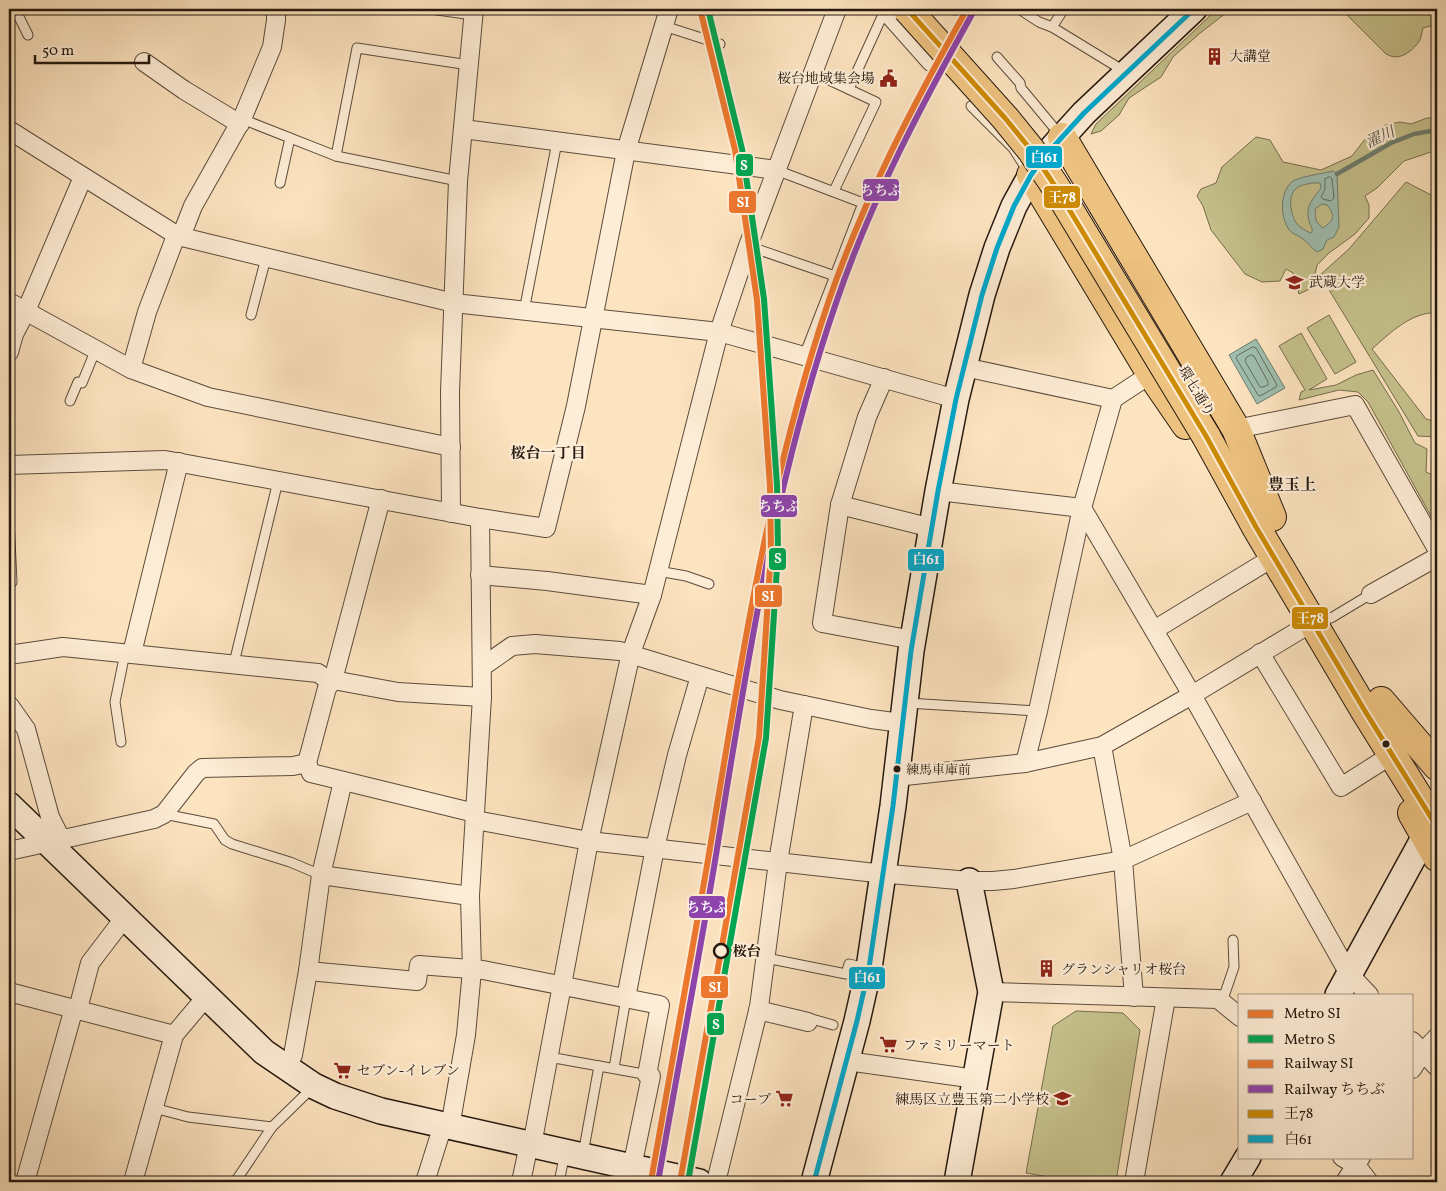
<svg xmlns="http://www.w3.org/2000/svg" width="1446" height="1191" font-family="Vollkorn,'Noto Serif JP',serif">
<rect width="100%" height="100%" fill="#fde4c0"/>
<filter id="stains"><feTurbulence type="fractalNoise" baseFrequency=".004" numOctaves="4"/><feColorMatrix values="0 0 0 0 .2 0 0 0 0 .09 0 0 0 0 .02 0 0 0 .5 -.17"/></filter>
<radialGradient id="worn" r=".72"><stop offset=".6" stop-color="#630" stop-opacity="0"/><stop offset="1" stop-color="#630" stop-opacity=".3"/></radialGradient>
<g fill="#c6c28d" stroke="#766e4e">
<path d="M1217 9H1245L1242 13H1226L1199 34 1173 57 1161 77 1129 98 1119 115 1101 131 1091 134 1096 124Z"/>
<path d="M1341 9H1437V23L1434 25 1423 28C1422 32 1421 40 1418 43 1409 54 1398 61 1386 54Z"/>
<path d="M1427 118H1437V150L1404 161 1377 188 1365 196 1369 205V218L1355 234 1329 253 1317 265 1312 288 1299 294 1293 273 1286 269 1280 281 1262 282 1245 274 1211 230 1203 206 1197 196 1201 189 1216 183 1222 167 1256 137 1270 140 1283 162 1321 170 1352 156 1369 134 1378 130 1385 125 1400 122 1411 124Z"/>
<path d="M1406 182 1437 198V313C1412 311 1389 334 1372 349L1426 419 1437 422V437L1418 436 1320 275 1349 249Z"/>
<path d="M1329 315 1356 362 1335 374 1307 328Z"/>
<path d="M1301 333 1327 379 1309 390 1336 385 1356 375 1373 370 1399 412 1415 443 1427 449 1426 472 1437 477V527L1368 402 1358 392 1339 390 1299 400 1301 392 1305 390 1279 346Z"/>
<path d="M1076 1011 1123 1013 1140 1030 1116 1182H1077L1026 1173 1053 1026Z"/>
</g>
<g fill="#9fbfb0" stroke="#6e7d70" fill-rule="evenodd">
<path d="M1333 171 1337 174 1339 227 1334 237 1327 240 1323 249 1317 252C1311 248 1309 243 1303 239 1298 235 1291 234 1288 228 1280 215 1280 192 1292 182 1297 177 1325 173 1333 171ZM1312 183H1320L1321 188C1313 199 1305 206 1309 221 1310 226 1313 227 1312 232L1310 233C1305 230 1301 228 1297 224 1290 214 1286 192 1300 186 1304 184 1309 184 1312 183ZM1322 204 1327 205C1336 216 1334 220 1323 228 1314 220 1316 220 1315 209Z"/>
<path d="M1256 339 1285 388 1257 404 1229 355Z"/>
</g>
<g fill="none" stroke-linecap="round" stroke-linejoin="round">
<g stroke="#626c60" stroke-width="1">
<path d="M1330 177 1332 179 1334 198 1331 201 1323 199 1321 197 1325 189V179Z"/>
<path d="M1253 347 1256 348 1277 385 1276 387 1260 396 1258 395 1236 358 1237 356Z"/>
<path d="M1251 355 1254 356 1268 382V385L1263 387H1260L1245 361 1246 358Z"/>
</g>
<path stroke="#6e7d70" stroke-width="4.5" d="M1337 174 1391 143 1414 134 1437 130"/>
<defs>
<g id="lane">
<path d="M15 9 28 35"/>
<path d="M430 9 473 15"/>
<path d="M954 9 955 10"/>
<path d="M1019 9 1039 22 1052 27 1124 71"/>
<path d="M664 26 720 44"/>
<path d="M1052 27 1064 9"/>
<path d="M997 57 1020 83 1021 88 1060 135"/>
<path d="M812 72 876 102 834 191"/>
<path d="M849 89 885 10"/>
<path d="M971 106 1013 148 1029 173"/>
<path d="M242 119 336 156 458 181"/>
<path d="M336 156 357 48 469 65"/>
<path d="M776 170 863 203 804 356"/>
<path d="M280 183 290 138"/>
<path d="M748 246 835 276"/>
<path d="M524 311 557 142"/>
<path d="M251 315 266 258"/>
<path d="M70 401 78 382 82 383 96 349"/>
<path d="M9 519 12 582 9 583"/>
<path d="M658 571 686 576 709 584"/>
<path d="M1331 618 1371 594"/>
<path d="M234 663 278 481"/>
<path d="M907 703 1038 711"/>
<path d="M121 742 115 702 125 653"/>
<path d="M164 814 214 824 225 840 232 844 290 862 321 875"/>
<path d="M766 958 846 974 849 964 867 968"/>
<path d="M1222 1002 1234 967 1233 940"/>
<path d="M808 1022 812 1019 833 1025"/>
<path d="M549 1057 649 1075"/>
<path d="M614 1068 626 998"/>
<path d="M154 1108 188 1117 272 1127"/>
<path d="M583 1154 599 1066"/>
<path d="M235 1182 272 1127 312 1088"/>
<path d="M559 1182 565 1153"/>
</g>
<g id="street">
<path d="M884 9 931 62"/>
<path d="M144 62 184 90 240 124"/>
<path d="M463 129 776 170"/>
<path d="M9 130 178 236 454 303 719 332 956 399"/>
<path d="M9 302 131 369 208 397 451 447"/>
<path d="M9 352 14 334 26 311 83 177"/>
<path d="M964 367 1113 399"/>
<path d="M131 369 147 312 174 241 184 229 193 206 242 119 272 47 276 20V9"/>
<path d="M884 378 867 417 840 505 822 623 913 640"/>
<path d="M1236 429 1355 405 1437 549"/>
<path d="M9 465 165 460 480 518 546 528 576 406 626 151 669 9"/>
<path d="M938 491 1082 508 1192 695 1349 974 1369 995"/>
<path d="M381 499 333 680 327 688 307 763 311 773 475 813"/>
<path d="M840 505 932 528"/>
<path d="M451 513 450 392 458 181 474 9"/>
<path d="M480 575 547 581 652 595"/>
<path d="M1371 594 1437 557"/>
<path d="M1154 630 1274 557"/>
<path d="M132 653 179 462"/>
<path d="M1260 653 1341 787 1382 761"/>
<path d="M9 655 63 647 318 673 325 678 333 680 398 692 482 697"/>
<path d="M482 667 512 646 535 644 620 651 780 700 871 719 902 723"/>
<path d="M9 705 26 729 50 817 61 839"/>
<path d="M1102 746 1123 860 1134 997"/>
<path d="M1025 763 1038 711 1082 508 1113 399 1151 374"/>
<path d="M896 777 1025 763 1102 746 1192 695 1313 622"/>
<path d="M475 820 589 841 867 872 969 881H993L1014 879 1123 860 1252 801"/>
<path d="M9 851 154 819 164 814 196 773 202 768 293 766 307 763"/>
<path d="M321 875 470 896"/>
<path d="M308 971 417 981 419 965 483 970 660 1005 647 1075"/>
<path d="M9 992 174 1035"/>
<path d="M991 992 1218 999 1240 1017"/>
<path d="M626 998 655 848 677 755 700 676"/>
<path d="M78 1009 90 963 125 917"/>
<path d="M758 1010 808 1022"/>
<path d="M1412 1041 1437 1067"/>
<path d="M847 1061 976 1079"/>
<path d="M286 1069 293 1055 308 971 321 875 343 781"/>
<path d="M1412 1069 1423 1052 1437 1037"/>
<path d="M450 1127 466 1035 472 970 470 896 482 697 480 518"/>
<path d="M532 1145 589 841 631 653 652 595 719 332 748 246 837 9"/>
<path d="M1342 1157 1356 1165 1369 1182"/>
<path d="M632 1167 651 1076"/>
<path d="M25 1182 74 1008"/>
<path d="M133 1182 174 1035 206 997"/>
<path d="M425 1182 443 1125"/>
<path d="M521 1182 529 1144"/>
<path d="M716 1182 759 1007 778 862 804 705"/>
<path d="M1134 1182 1166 998"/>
<path d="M1345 1182 1361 1157"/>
</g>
<g id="secondary">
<path d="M9 805 264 1052 314 1086 335 1096 381 1111 699 1182"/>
<path d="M1338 995 1425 836"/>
<path d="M814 1182 857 1021 869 968 893 806 911 651 938 491 956 399 982 295 997 248 1014 206 1031 175 1044 157 1084 113 1194 9"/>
<path d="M957 1182 991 992 969 881"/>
<path d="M1233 1182 1248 1157"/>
</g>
<g id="primary">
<path d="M1062 137 1236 429 1272 517"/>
<path d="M1031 175 1151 374 1186 425"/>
<path d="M1206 436 1256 527 1365 711 1437 827"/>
<path d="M1381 701 1437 766"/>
<path d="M1412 813 1437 857"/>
</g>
</defs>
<use href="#lane" stroke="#5b4c3b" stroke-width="11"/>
<use href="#street" stroke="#5b4c3b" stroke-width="20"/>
<use href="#secondary" stroke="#25190f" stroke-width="28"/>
<use href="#primary" stroke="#25190f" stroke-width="30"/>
<use href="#lane" stroke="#feedd6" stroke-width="9"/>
<use href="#street" stroke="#feedd6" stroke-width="18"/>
<use href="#secondary" stroke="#feedd6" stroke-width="25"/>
<use href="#primary" stroke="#eec280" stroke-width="28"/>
<defs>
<path id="primary-bridge" d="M907 9 1005 118 1031 150 1055 186 1206 436"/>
</defs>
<use href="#primary-bridge" stroke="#25190f" stroke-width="30" stroke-linecap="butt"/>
<use href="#primary-bridge" stroke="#eec280" stroke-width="28"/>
<defs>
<path id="bus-1" d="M907 9 1005 118 1031 150 1055 186 1206 436 1256 527 1365 711 1437 827"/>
<path id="bus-2" d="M814 1182 857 1021 869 968 893 806 911 651 938 491 956 399 982 295 997 248 1014 206 1031 175 1044 157 1084 113 1194 9"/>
</defs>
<use href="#bus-1" stroke="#feedd6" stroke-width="9"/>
<use href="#bus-2" stroke="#feedd6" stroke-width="9"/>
<use href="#bus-1" stroke="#cd8a03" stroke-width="5"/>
<use href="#bus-2" stroke="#00a9ce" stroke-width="5"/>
<defs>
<g id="rail-1">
<path d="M708 9 742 149 764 299 776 474"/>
<path d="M651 1181C669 1074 690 967 708 860 739 673 767 484 828 303 863 200 914 103 967 9"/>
</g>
<path id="rail-2" d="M658 1182C677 1073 698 964 716 855 746 670 774 482 836 303 871 200 922 104 975 9"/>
</defs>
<use href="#rail-1" stroke="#feedd6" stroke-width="10"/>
<use href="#rail-2" stroke="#feedd6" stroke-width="10"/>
<use href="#rail-1" stroke="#ed772d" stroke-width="6"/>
<use href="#rail-2" stroke="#8e44ad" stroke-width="6"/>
<defs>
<path id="metro-1" d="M680 1182 759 737 771 552 770 486 757 300 735 150 700 9"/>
<path id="metro-2" d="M688 1182 766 738 778 552 777 485 764 299 742 149 708 9"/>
</defs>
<use href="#metro-1" stroke="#feedd6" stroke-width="10"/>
<use href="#metro-2" stroke="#feedd6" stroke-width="10"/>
<use href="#metro-1" stroke="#ed772d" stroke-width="6"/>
<use href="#metro-2" stroke="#00a651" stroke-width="6"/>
</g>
<defs>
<symbol id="building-bare" viewBox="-9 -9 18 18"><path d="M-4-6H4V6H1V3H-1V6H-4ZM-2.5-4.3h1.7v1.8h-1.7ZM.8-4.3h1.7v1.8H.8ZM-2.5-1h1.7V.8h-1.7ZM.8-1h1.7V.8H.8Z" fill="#8f2418" stroke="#feedd6" stroke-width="2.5" paint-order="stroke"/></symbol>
<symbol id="civic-bare" viewBox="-9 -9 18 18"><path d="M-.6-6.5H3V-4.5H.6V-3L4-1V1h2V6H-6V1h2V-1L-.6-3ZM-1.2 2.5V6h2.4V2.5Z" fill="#8f2418" stroke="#feedd6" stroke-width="2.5" paint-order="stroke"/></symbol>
<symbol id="university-bare" viewBox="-9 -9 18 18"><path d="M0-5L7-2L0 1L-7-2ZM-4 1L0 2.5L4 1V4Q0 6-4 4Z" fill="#8f2418" stroke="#feedd6" stroke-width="2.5" paint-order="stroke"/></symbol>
<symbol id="supermarket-bare" viewBox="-9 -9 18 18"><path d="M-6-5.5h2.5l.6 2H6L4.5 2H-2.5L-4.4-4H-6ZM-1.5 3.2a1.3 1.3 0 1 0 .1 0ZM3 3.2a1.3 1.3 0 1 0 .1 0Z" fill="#8f2418" stroke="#feedd6" stroke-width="2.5" paint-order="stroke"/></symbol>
<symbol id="school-bare" viewBox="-9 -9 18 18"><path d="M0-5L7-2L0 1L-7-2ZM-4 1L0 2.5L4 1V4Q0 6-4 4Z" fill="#8f2418" stroke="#feedd6" stroke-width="2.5" paint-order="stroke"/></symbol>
</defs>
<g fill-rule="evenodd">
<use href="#building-bare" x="1202" y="44" width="25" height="25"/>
<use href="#civic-bare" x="876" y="66" width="25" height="25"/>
<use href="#university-bare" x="1282" y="270" width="25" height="25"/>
<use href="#building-bare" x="1034" y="956" width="25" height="25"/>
<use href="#supermarket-bare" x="876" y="1032" width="25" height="25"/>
<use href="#supermarket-bare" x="330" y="1058" width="25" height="25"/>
<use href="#supermarket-bare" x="772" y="1086" width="25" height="25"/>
<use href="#school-bare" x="1050" y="1086" width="25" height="25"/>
</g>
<g fill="#25190f" stroke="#feedd6" stroke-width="2">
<circle cx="1386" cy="744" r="4.5"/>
<circle cx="897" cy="769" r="4.5"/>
</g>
<circle fill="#feedd6" stroke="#25190f" stroke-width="2.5" cx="721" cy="951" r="7"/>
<g text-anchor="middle" stroke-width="4.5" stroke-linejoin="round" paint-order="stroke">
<g font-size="13" fill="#25190f" stroke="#feedd6" text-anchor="start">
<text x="906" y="774">練馬車庫前</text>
</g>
<g font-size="14" fill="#25190f" stroke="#feedd6" text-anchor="start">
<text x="1229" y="61">大講堂</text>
<text x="875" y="83" text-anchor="end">桜台地域集会場</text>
<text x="1309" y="287">武蔵大学</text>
<text x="1061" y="974">グランシャリオ桜台</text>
<text x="903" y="1050">ファミリーマート</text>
<text x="357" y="1075">セブン-イレブン</text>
<text x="771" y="1104" text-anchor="end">コープ</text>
<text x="1049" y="1104" text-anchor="end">練馬区立豊玉第二小学校</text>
</g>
<g font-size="14" fill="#25190f" stroke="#feedd6">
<text transform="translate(1197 391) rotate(59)" y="5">環七通り</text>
</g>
<g font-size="14" font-weight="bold" fill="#25190f" stroke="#feedd6" text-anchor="start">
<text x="733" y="956">桜台</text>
</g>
<g font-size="15" font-style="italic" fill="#505347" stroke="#feedd6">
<text transform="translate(1380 137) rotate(-25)" y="5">濯川</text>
</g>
<g font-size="15" font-weight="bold" fill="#25190f" stroke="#feedd6">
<text x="548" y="458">桜台一丁目</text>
</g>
<g font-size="16" font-weight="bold" fill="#25190f" stroke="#feedd6">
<text x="1292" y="490">豊玉上</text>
</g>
</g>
<g stroke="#feedd6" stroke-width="2">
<rect x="1025" y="145" width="38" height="24" rx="5" fill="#00a9ce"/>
<rect x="735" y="153" width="19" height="24" rx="5" fill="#00a651"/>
<rect x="862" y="178" width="38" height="24" rx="5" fill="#8e44ad"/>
<rect x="1043" y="185" width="38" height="24" rx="5" fill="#cd8a03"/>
<rect x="728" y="190" width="29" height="24" rx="5" fill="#ed772d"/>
<rect x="760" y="494" width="38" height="24" rx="5" fill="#8e44ad"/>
<rect x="768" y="547" width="19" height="24" rx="5" fill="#00a651"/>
<rect x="907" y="548" width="38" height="24" rx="5" fill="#00a9ce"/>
<rect x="754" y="584" width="29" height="24" rx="5" fill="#ed772d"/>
<rect x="1291" y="606" width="38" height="24" rx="5" fill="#cd8a03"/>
<rect x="688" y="895" width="38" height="24" rx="5" fill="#8e44ad"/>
<rect x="848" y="966" width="38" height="24" rx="5" fill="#00a9ce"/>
<rect x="700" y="975" width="29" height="24" rx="5" fill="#ed772d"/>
<rect x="706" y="1012" width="19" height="24" rx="5" fill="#00a651"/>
</g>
<g font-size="14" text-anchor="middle" font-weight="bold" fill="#fff">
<text x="1044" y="162">白61</text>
<text x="744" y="170">S</text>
<text x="881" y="195">ちちぶ</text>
<text x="1062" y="202">王78</text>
<text x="743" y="207">SI</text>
<text x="779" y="511">ちちぶ</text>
<text x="778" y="563">S</text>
<text x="926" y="564">白61</text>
<text x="768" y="601">SI</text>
<text x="1310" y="623">王78</text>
<text x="707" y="912">ちちぶ</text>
<text x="867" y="982">白61</text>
<text x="715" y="992">SI</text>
<text x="716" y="1029">S</text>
</g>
<rect width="1446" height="1191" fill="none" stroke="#fde4c0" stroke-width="30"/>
<rect x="10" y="10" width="1426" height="1171" fill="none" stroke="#25190f" stroke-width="2.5"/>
<rect x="15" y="15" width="1416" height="1161" fill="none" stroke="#25190f"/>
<rect x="1238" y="994" width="175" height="165" fill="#feedd6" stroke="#a79886"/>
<rect x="1248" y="1010" width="25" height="8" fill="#ed772d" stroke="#a79886"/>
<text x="1284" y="1018" font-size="15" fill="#25190f">Metro SI</text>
<rect x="1248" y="1035" width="25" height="8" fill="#00a651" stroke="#a79886"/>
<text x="1284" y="1044" font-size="15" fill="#25190f">Metro S</text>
<rect x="1248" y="1060" width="25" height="8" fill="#ed772d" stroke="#a79886"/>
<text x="1284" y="1068" font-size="15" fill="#25190f">Railway SI</text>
<rect x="1248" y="1085" width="25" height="8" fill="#8e44ad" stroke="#a79886"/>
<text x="1284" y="1094" font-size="15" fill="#25190f">Railway ちちぶ</text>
<rect x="1248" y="1110" width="25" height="8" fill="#cd8a03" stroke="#a79886"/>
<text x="1284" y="1118" font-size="15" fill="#25190f">王78</text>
<rect x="1248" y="1135" width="25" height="8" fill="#00a9ce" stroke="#a79886"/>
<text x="1284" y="1144" font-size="15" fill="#25190f">白61</text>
<path d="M35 55v8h114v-8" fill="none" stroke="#25190f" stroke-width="2.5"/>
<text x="42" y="55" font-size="15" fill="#25190f" stroke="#feedd6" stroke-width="4" paint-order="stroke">50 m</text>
<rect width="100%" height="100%" filter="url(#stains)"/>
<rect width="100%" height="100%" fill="url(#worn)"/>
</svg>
